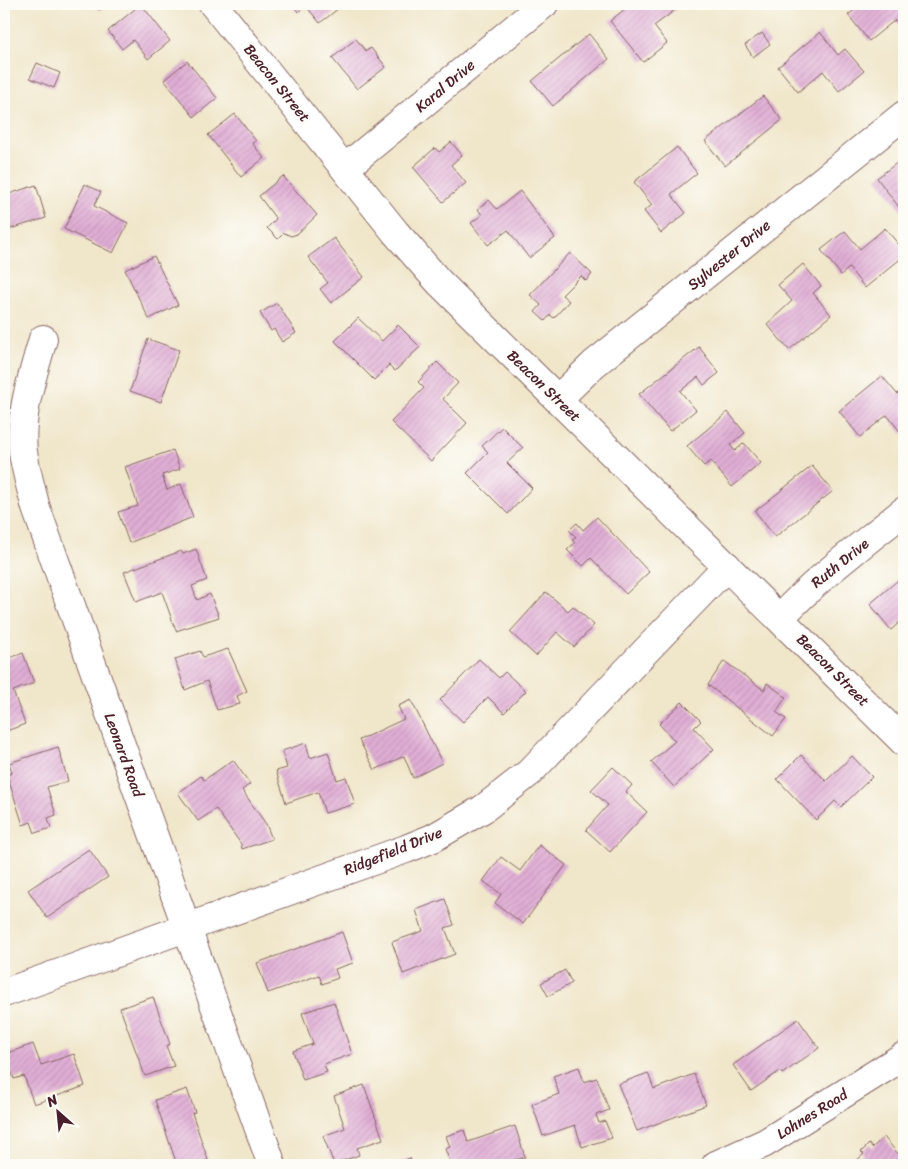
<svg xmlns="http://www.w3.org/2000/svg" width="908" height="1169" font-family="Sriracha,sans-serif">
<defs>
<pattern id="building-hatch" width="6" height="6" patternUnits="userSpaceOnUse" patternTransform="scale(1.25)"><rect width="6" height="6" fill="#e0aed5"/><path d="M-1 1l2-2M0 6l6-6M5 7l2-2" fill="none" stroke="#c295b7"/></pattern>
</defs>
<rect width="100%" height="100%" fill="#fdfcf7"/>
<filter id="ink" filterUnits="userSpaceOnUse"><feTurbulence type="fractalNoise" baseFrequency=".02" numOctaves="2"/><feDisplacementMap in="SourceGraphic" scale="10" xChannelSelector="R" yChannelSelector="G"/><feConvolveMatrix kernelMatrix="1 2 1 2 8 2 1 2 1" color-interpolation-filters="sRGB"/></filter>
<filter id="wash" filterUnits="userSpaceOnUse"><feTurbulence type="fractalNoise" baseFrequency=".0096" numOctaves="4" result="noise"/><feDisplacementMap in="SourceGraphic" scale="20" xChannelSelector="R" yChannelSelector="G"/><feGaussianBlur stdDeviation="1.12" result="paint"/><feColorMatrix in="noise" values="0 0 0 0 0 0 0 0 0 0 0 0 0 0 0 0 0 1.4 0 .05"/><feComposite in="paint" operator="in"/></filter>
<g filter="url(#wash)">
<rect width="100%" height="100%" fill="#f0e6ca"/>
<g id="blocks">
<g fill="url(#building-hatch)">
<path d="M91 4H104L100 10Z"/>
<path d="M141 4 170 41 148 59 133 40 122 49 108 31Z"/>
<path d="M292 4H344L320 23 306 6 298 12Z"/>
<path d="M631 4H683L654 26 667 43 643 62 610 21Z"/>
<path d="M862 4H904V32L895 20 869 41 848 15Z"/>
<path d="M820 32 838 55 845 49 864 71 839 91 823 71 798 92 778 67Z"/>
<path d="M762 33 770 44 753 57 745 45Z"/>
<path d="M589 34 609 59 553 106 532 81Z"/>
<path d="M356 39 366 51 371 48 386 67 357 89 332 58Z"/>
<path d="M187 61 217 98 194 117 164 80Z"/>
<path d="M37 63 60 73 54 88 30 78Z"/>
<path d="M763 96 782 120 725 166 705 141Z"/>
<path d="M235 114 256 141 252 143 264 158 241 177 208 135Z"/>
<path d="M451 142 462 155 451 165 466 183 443 202 413 167 435 148 439 152Z"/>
<path d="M677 147 697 173 671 194 686 213 661 233 644 211 652 205 634 182Z"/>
<path d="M902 159 904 162V214L877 178Z"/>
<path d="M283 176 317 215 297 234 291 236 284 233 278 239 267 228 276 219 259 196Z"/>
<path d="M85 184 101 192 94 206 128 223 113 253 64 229Z"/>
<path d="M36 185 46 218 4 231V188L6 195Z"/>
<path d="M520 191 555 238 529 258 508 230 488 245 471 223 482 215 478 209 489 200 497 209Z"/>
<path d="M885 228 904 251V256L865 288 849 268 841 275 821 250 845 231 860 249Z"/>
<path d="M334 238 364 277 331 303 320 289 328 283 308 257Z"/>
<path d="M570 253 592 274 586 281 581 276 562 295 569 301 554 318 550 315 545 321 535 312 541 305 530 295Z"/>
<path d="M154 256 178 305 149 319 125 270Z"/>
<path d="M803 264 821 286 813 293 831 315 789 350 767 324 792 301 778 285Z"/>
<path d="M277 303 296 333 282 342 274 329 271 331 260 313Z"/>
<path d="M358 318 382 341 398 325 420 347 395 371 389 365 374 380 335 341Z"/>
<path d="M148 339 179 350 161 402 130 391Z"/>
<path d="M699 347 719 373 704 385 698 377 680 391 696 410 670 431 639 394Z"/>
<path d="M437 362 458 383 443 399 467 423 431 461 391 422 424 388 418 382Z"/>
<path d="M882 376 897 394 904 389V431L902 434 887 415 860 437 839 411Z"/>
<path d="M728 412 745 433 730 445 735 451 744 443 761 463 732 487 711 461 704 466 687 446Z"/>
<path d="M502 427 523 448 507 463 532 488 508 514 467 473 488 452 482 446Z"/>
<path d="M173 450 180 469 162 475 167 490 181 484 193 517 129 543 118 512 138 506 125 467Z"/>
<path d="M812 466 833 491 775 537 755 511Z"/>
<path d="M597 517 649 572 626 594 591 558 583 566 567 550 575 543 572 540 576 537 569 530 577 523 583 530Z"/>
<path d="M196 549 207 580 192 586 197 600 210 594 219 617 176 631 162 592 136 602 124 572 181 551 183 554Z"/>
<path d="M904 575V618L891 630 870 604Z"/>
<path d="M546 592 568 611 573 606 594 625 574 647 557 632 536 656 510 632Z"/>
<path d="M228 649 247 691 237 696 240 704 217 710 207 681 185 690 175 659 200 651 203 657Z"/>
<path d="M23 653 34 683 13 691 25 724 4 732V660Z"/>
<path d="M479 659 499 678 505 672 526 691 504 713 488 697 463 722 440 700Z"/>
<path d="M724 661 764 690 767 683 786 697 776 712 786 719 773 736 708 685Z"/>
<path d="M411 700 442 763 413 778 404 756 375 770 359 740 404 719 398 706Z"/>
<path d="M682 702 701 721 694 728 714 749 674 787 651 762 675 741 659 724Z"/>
<path d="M306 743 310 758 328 752 337 780 346 777 355 804 325 813 318 792 286 803 276 771 287 768 282 751Z"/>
<path d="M58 747 68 781 47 787 56 815 48 818 51 828 35 833 31 822 23 825 7 775 12 773 9 763Z"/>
<path d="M801 755 826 781 852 756 872 777 841 807 835 801 816 820 777 779Z"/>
<path d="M233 760 250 784 242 790 266 824 272 839 242 849 241 844 216 809 198 821 178 793 201 776 204 780Z"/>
<path d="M613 767 632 785 626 792 647 812 610 852 586 830 608 805 591 790Z"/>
<path d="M539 845 566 865 523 924 495 903 501 894 483 881 501 857 520 871Z"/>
<path d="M89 849 108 877 47 918 28 890Z"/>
<path d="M445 899 454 925 445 928 455 954 403 974 392 942 423 931 416 910Z"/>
<path d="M342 932 353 963 335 969 338 978 322 984 319 975 268 993 257 963Z"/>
<path d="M565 970 572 983 548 996 541 983Z"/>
<path d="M153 997 170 1044 166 1046 174 1066 145 1076 120 1008Z"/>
<path d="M334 1002 352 1054 324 1064 327 1072 303 1080 293 1051 313 1044 302 1013Z"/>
<path d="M798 1019 819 1048 782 1074 780 1071 751 1091 733 1065Z"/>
<path d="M33 1044 41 1065 74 1054 85 1086 34 1104 24 1076 14 1079 5 1054Z"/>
<path d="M579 1067 584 1082 597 1078 609 1110 596 1115 599 1123 605 1121 612 1138 582 1147 575 1125 543 1136 532 1104 559 1094 553 1076Z"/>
<path d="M648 1073 654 1089 694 1074 706 1105 637 1131 618 1084Z"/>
<path d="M364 1085 383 1139 357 1148 359 1155 334 1164 323 1136 345 1128 334 1096Z"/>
<path d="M187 1089 195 1112 192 1113 208 1160 193 1165H177L155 1100Z"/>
<path d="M515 1126 525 1157 500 1165H451L445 1149 450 1147 446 1136 464 1130 468 1142Z"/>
<path d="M884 1137 904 1161V1164L902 1165H858L855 1162 864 1154 861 1152 869 1144 872 1148Z"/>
<path d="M410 1158 413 1165H392Z"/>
</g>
</g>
</g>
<g filter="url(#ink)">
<use href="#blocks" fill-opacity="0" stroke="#846563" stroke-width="1"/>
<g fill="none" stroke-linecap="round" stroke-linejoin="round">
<defs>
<g id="minor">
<path d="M213 4 396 233 439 282 904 742"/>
<path d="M345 168 544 4"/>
<path d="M43 339C33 375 19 413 23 452 26 471 31 489 36 508L272 1165"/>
<path d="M558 399 594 364 904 115"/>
<path d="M780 618C817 578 862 545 904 511"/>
<path d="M4 993 406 849 433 838 483 809 529 773 727 566"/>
<path d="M716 1165 765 1143 904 1056"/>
</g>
</defs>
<use href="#minor" stroke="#846563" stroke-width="30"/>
<use href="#minor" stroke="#fff" stroke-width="28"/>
</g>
</g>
<g text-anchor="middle" stroke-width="4" stroke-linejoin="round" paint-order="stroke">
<g font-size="15" fill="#4a1f2b" stroke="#fdfcf7">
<text transform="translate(277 83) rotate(51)" y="5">Beacon Street</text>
<text transform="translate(445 86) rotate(-40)" y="5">Karal Drive</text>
<text transform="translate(729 255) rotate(-39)" y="5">Sylvester Drive</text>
<text transform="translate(544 386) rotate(44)" y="5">Beacon Street</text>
<text transform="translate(840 563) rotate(-39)" y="5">Ruth Drive</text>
<text transform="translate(833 670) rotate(45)" y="5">Beacon Street</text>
<text transform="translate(124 755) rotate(70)" y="5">Leonard Road</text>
<text transform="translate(393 851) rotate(-22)" y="5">Ridgefield Drive</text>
<text transform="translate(812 1114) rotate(-32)" y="5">Lohnes Road</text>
</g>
</g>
<rect width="908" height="1169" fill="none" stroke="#fdfcf7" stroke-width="20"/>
<g transform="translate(58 1112) rotate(333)" stroke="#fdfcf7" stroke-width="4" paint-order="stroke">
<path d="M0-4L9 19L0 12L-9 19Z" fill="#4a1f2b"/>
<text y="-8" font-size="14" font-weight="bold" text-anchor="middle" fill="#4a1f2b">N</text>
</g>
</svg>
